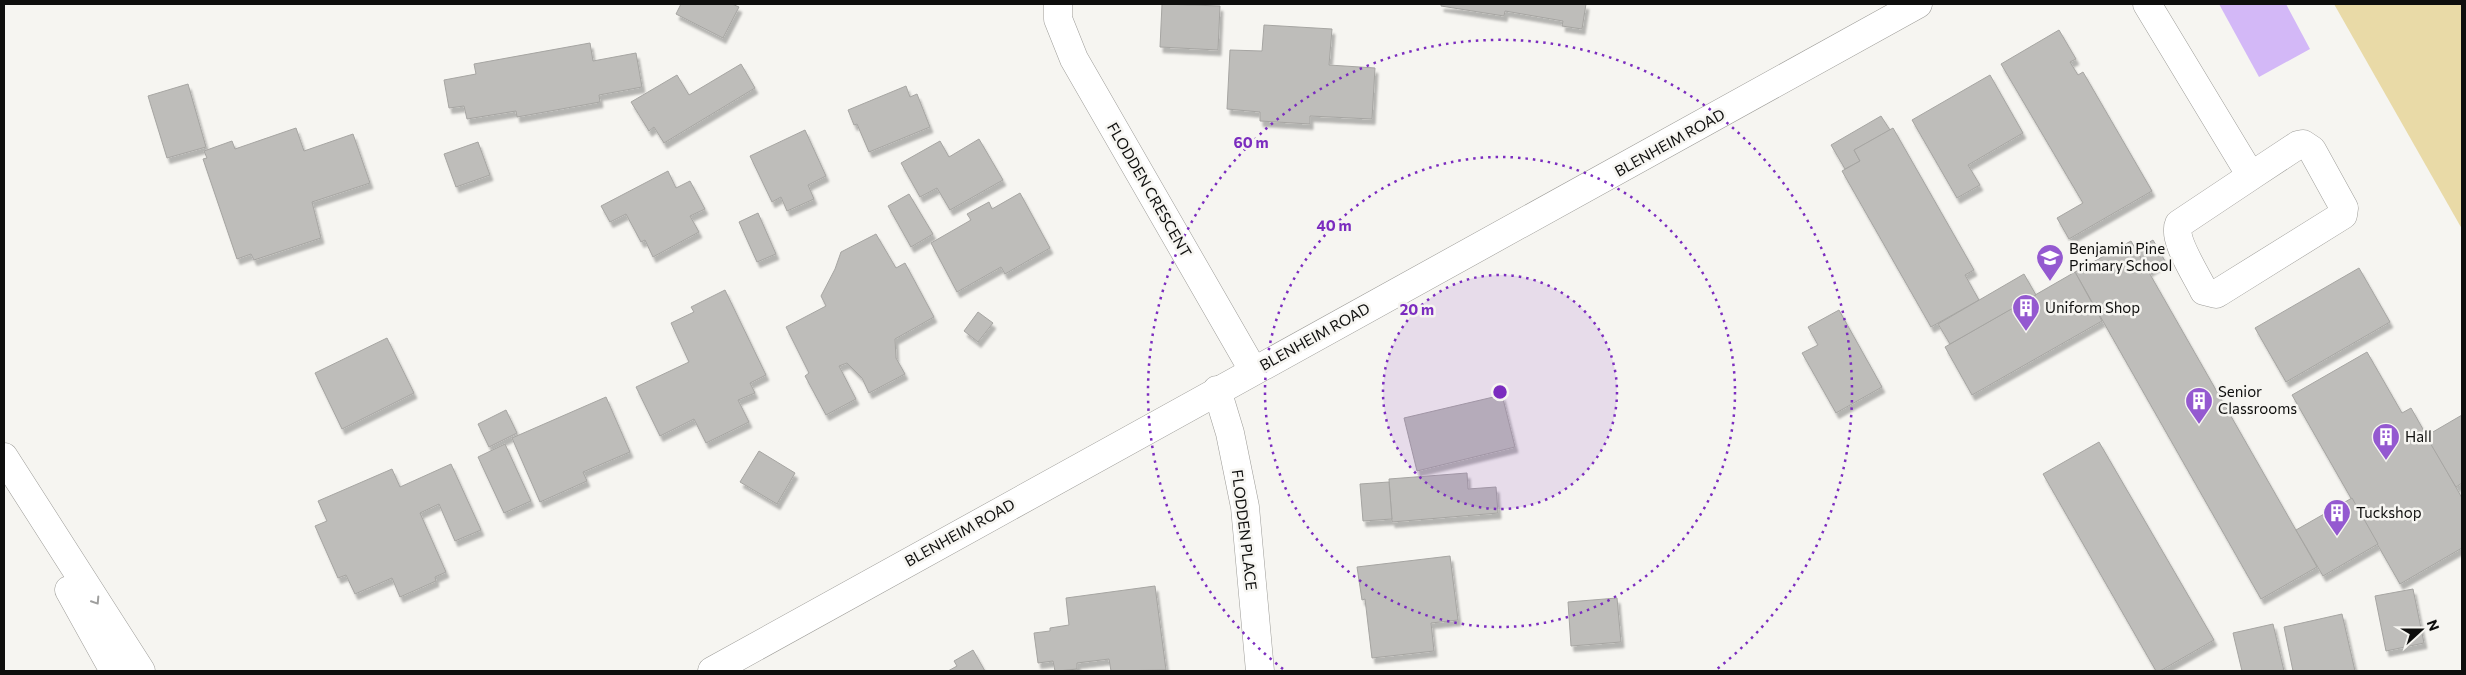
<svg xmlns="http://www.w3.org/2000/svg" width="2466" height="675" font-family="Commissioner,sans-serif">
<defs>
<filter id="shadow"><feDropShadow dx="3" dy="5.5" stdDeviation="1" flood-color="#0004"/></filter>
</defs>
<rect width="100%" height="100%" fill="#f6f5f1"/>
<path fill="#e9daa7" d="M2334 4H2462V229Z"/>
<path fill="#d3b8f7" d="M2219 4H2286L2310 49 2259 77Z"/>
<g fill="#bebdba" stroke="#a6a5a2" filter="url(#shadow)">
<path d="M681 4H732L739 7 723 38 676 14Z"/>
<path d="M1162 4 1220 6 1218 50 1160 47Z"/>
<path d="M1441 4H1586L1582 29 1562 26 1563 21 1505 11 1504 16 1441 6Z"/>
<path d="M1264 25 1332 29 1329 65 1375 68 1372 119 1310 116V124L1260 121V112L1227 109 1230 50 1262 51Z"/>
<path d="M2059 30 2076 59 2070 62 2078 75 2083 72 2152 191 2069 239 2057 218 2083 203 2001 64Z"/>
<path d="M590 43 593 61 636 53 642 87 599 95 600 102 517 117 516 111 467 119 464 106 449 108 444 80 476 74 474 64Z"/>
<path d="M741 64 755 88 664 143 654 127 649 131 631 102 677 75 689 95Z"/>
<path d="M1990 75 2023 133 1968 165 1980 185 1957 198 1912 120Z"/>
<path d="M188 84 206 147 167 158 148 96Z"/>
<path d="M906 86 910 97 917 94 930 127 869 152 857 124 854 125 848 110Z"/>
<path d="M1881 116 1890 130 1854 150 1860 161 1845 169 1831 145Z"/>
<path d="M296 128 304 151 353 134 370 183 312 202 321 238 254 260 251 254 237 259 203 159 207 158 204 151 232 141 235 149Z"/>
<path d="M1893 128 1974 270 1965 275 1979 300 1931 327 1842 171 1860 161 1854 150Z"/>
<path d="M805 130 826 176 808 185 814 199 787 211 781 197 772 202 750 156Z"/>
<path d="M979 139 1003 180 950 210 937 188 920 197 901 163 940 141 949 157Z"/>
<path d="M478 142 490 175 456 187 444 154Z"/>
<path d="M668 171 676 188 690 181 705 209 690 216 699 232 653 257 645 240 641 242 626 214 610 222 601 206Z"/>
<path d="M1020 193 1050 248 1005 274 1001 267 957 292 931 243 971 220 967 214 989 202 992 209Z"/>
<path d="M909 194 933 234 911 247 888 206Z"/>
<path d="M758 213 776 254 757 262 739 222Z"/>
<path d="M876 234 896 268 905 263 934 317 895 339 896 358 905 374 869 393 862 378 847 363 839 366 856 399 826 415 805 376 809 373 786 327 826 306 821 296 835 269 841 252Z"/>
<path d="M2153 240 2165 261 2149 271 2136 250Z"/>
<path d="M2131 241 2317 567 2261 599 2075 272Z"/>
<path d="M2359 268 2390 322 2286 382 2255 328Z"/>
<path d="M2075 272 2102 321 1972 395 1945 347Z"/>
<path d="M2024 274 2036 295 1950 344 1938 324Z"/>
<path d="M725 290 766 375 750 383 755 393 738 400 749 422 706 443 694 419 660 436 636 387 689 362 671 323 694 312 691 307Z"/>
<path d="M1839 310 1882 387 1836 413 1802 353 1818 345 1808 327Z"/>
<path d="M978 312 993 323 978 342 964 331Z"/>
<path d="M387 338 414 393 342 429 315 373Z"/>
<path d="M2367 352 2402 413 2411 408 2462 498V548L2400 584 2292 395Z"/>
<path d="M1502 395 1515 447 1417 471 1404 418Z"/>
<path d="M606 397 630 452 583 472 587 481 540 502 512 438Z"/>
<path d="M506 410 517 433 489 447 478 424Z"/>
<path d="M2462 415V483L2456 487 2426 436Z"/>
<path d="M2099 442 2214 640 2160 671H2156L2043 474Z"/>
<path d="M505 444 531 501 504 513 478 457Z"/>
<path d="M759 451 795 473 777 504 740 482Z"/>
<path d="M451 464 481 530 455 541 439 504 420 513 446 572 435 577 436 581 400 597 392 578 355 594 346 575 338 578 315 526 327 521 318 501 392 469 400 487Z"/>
<path d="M1467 473 1468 489 1496 487 1498 513 1392 522 1389 479Z"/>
<path d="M1389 482 1392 519 1363 521 1360 484Z"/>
<path d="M2352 498 2378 544 2323 576 2296 530Z"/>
<path d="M1450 556 1458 620 1431 623 1434 651 1372 658 1365 599 1362 600 1357 567Z"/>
<path d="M1155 586 1166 670 1111 671 1109 659 1077 663V669L1058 671H1055L1053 661 1038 663 1034 633 1050 631V628L1069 625 1066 598Z"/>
<path d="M2413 589 2424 643 2386 651 2375 596Z"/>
<path d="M1617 598 1621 642 1571 646 1568 602Z"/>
<path d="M2342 614 2355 671H2293L2284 627Z"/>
<path d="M2273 624 2284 671H2242L2233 633Z"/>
<path d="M973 650 985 671H948L957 666 954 661Z"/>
</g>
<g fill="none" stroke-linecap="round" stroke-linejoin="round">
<defs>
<g id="minor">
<path d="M1058 4V19L1074 59 1253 370"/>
<path d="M2147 4 2251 176 2298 145 2303 144 2312 150 2344 208 2343 215 2221 291 2216 294 2204 291C2197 276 2172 239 2179 224L2251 176"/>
<path d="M1217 390 1230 433 1245 507 1260 671"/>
<path d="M712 671 1918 4"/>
</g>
<g id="highway">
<path d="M4 457 141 671"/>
<path d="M69 590 114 671"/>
</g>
</defs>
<use href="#minor" stroke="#9d9c98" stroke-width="29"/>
<use href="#highway" stroke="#9d9c98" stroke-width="29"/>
<use href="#minor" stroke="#fff" stroke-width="28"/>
<use href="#highway" stroke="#fff" stroke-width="28"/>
</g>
<defs><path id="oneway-chevron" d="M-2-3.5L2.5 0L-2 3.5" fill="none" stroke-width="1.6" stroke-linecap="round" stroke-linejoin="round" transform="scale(1.25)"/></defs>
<use stroke="#9f9f9e" href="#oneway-chevron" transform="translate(96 601) rotate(57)"/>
<circle cx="1500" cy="392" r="117" fill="#7b2cbf" fill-opacity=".12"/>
<g fill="none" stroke="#7b2cbf" stroke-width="2.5" stroke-dasharray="2.5 5">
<circle cx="1500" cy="392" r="117"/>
<circle cx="1500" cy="392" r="235"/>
<path d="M1283 669A352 352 0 1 1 1717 669"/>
</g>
<defs>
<symbol id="school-pin" viewBox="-11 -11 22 30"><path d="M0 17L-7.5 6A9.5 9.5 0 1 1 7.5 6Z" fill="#9459d0" stroke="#f6f5f1"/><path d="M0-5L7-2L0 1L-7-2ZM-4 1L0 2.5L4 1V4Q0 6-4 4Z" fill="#fff"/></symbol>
<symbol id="building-pin" viewBox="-11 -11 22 30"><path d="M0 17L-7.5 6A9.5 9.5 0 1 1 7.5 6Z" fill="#9459d0" stroke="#f6f5f1"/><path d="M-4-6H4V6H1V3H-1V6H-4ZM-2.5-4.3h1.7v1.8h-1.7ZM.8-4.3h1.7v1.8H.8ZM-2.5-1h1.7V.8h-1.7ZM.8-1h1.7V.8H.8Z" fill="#fff"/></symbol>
</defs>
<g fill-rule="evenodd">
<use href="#school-pin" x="2034" y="242" width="32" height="43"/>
<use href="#building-pin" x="2010" y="292" width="32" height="43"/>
<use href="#building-pin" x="2183" y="385" width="32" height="43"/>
<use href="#building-pin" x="2370" y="421" width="32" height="43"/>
<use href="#building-pin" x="2321" y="497" width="32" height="43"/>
</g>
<g text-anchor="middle" stroke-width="5" stroke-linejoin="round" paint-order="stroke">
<g font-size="15" fill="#0e0e0d" stroke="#f6f5f1">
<text transform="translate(1670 143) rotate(-29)" y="5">BLENHEIM ROAD</text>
<text transform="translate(1149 190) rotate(60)" y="5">FLODDEN CRESCENT</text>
<text transform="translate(1315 337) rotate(-29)" y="5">BLENHEIM ROAD</text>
<text transform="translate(1244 530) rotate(83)" y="5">FLODDEN PLACE</text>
<text transform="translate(960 533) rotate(-29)" y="5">BLENHEIM ROAD</text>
</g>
<g font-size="15" fill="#0e0e0d" stroke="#f6f5f1" text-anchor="start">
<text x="2069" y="254">Benjamin Pine<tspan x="2069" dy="17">Primary School</tspan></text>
<text x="2045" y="313">Uniform Shop</text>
<text x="2218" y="397">Senior<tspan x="2218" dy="17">Classrooms</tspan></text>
<text x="2405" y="442">Hall</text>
<text x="2356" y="518">Tuckshop</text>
</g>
</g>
<circle cx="1500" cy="392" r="8" fill="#7b2cbf" stroke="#f6f5f1" stroke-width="2.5"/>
<g font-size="15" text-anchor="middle" font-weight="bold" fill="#7b2cbf" stroke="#f6f5f1" stroke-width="5" stroke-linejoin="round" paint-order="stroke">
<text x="1251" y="148">60 m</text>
<text x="1334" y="231">40 m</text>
<text x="1417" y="315">20 m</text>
</g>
<rect width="2466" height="675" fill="none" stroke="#0e0e0d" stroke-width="10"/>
<g transform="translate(2421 630) rotate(69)" stroke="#f6f5f1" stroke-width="4" paint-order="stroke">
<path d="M0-4L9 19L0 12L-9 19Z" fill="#0e0e0d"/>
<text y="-8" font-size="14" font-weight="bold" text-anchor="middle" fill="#0e0e0d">N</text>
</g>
</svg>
